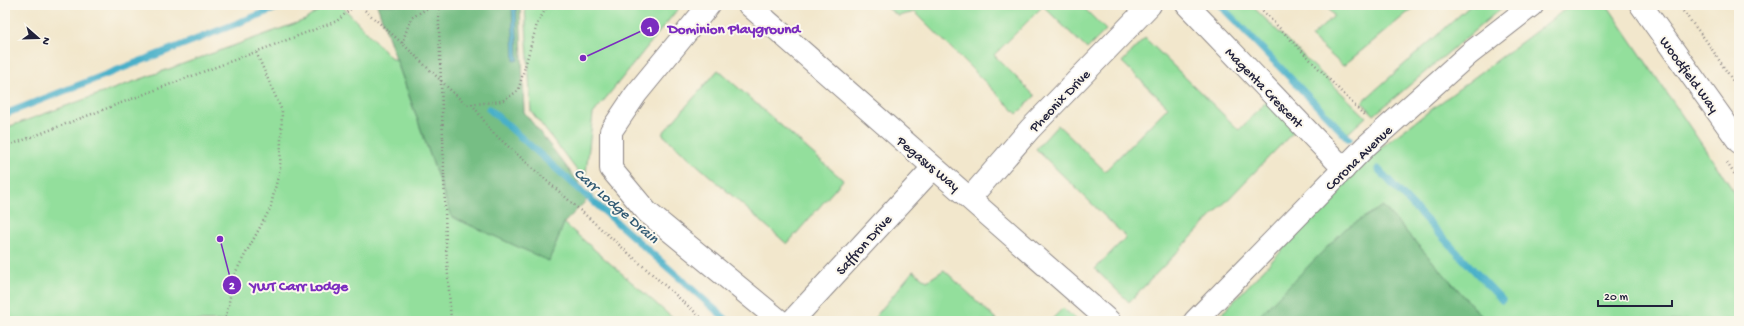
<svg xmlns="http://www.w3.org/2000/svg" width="1744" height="326" font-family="'Gochi Hand',sans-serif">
<rect width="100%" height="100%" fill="#fbf7ec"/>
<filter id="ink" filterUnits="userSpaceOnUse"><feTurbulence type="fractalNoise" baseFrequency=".025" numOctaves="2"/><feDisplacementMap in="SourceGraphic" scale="8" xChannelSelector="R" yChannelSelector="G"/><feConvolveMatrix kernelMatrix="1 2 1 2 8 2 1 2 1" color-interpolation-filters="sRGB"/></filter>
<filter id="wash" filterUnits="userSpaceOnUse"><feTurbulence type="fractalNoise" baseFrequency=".012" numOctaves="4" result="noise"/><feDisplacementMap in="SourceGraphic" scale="16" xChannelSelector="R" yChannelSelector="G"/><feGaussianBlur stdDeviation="0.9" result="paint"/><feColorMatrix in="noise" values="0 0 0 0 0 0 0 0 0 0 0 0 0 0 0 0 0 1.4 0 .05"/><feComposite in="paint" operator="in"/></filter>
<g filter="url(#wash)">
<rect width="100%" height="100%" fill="#f2e7cc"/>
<g fill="#93df9c" stroke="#5a806c">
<path d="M326 5H341L392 59H396L452 217 549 260 564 223 676 321H5V128L305 20Z"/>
<path d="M525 5H681L593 114 585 181 531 111Z"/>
<path d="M884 5H1081L1106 30 1087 49 1043 6 994 55 1035 96 1017 114 915 12 898 16Z"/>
<path d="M1219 5H1251L1366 117 1346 135Z"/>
<path d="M1326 5H1417L1343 66 1311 37 1334 16Z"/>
<path d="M1471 5H1505L1374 115 1362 102Z"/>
<path d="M1571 5H1607L1739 199V321H1486L1383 206 1280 296 1254 321H1215L1376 151Z"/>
<path d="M1145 38 1239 130 1270 98 1299 126 1129 302 1095 269 1126 237 1036 149 1058 125 1105 171 1168 107 1122 62Z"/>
<path d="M718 70 843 180 787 244 662 134Z"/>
<path d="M944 270 998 321H872L913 271 927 281Z"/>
<path d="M1063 308 1078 321H1050Z"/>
</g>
<g fill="#76be84" stroke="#4c7060">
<path d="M377 5H520L524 112 590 197 564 223 549 261 452 217Z"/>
<path d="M1383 206 1486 321H1254L1345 229Z"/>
</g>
<path fill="#4ab0c9" stroke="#366982" d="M512 5H516L518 60 514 61Z"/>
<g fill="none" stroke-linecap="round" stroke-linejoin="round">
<g stroke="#4ab0c9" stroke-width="7">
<path d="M1220 5 1349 139"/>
<path d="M489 109 728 321"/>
<path d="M5 114 284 5"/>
<path d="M1378 169 1502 300"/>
</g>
</g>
</g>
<g filter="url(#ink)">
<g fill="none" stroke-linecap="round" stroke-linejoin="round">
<defs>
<g id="minor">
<path d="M709 5 636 94 611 131V169L647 212 780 321"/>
<path d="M749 5 1109 321"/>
<path d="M1187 5 1344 169"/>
<path d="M970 198 1030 129 1150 5"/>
<path d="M792 321 933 168"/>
<path d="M1195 321 1366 146 1469 54 1532 5"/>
</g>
<path id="tertiary" d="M1641 5 1739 142"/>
</defs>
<use href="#minor" stroke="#8a8484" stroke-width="24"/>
<use href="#tertiary" stroke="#8a8484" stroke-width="24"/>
<g stroke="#8a8484" stroke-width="2.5" stroke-dasharray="1 3" stroke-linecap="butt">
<path d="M359 5 402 43 466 105 502 101 518 91 537 24 548 5"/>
<path d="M439 5V28"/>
<path d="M1257 5 1364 115"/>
<path d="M1678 5 1705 39 1739 90"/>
<path d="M402 43 411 18 433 5"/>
<path d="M472 104 492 132 705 321"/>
<path d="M443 138 446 245 451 321"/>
<path d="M5 147 337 21 355 5"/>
<path d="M1727 163 1739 181"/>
<path d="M225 321 235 273 270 209 280 168 282 111 256 52"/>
</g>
<use href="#minor" stroke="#fff" stroke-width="22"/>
<use href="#tertiary" stroke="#fff" stroke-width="22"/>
<path stroke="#8a8484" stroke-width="2.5" stroke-dasharray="1 3" stroke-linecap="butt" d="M439 28 443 138"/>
</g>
</g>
<g text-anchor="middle" stroke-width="4" stroke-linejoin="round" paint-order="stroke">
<g font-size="14" fill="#22223b" stroke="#fbf7ec">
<text transform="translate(1690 74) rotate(54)" y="5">Woodfield Way</text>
<text transform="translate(1265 87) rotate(46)" y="5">Magenta Crescent</text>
<text transform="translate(1059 100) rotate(-46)" y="5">Pheonix Drive</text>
<text transform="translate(1358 157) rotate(-44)" y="5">Corona Avenue</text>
<text transform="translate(929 163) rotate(40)" y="5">Pegasus Way</text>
<text transform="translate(863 244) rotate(-48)" y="5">Saffron Drive</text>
</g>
<g font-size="15" font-style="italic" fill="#325b74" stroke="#fbf7ec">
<text transform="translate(617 205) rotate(41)" y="5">Carr Lodge Drain</text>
</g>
</g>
<path fill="none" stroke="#7b2cbf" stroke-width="1.5" d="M583 58L650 27M220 239L232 285"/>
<g fill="#7b2cbf" stroke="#fbf7ec" stroke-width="1.5">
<circle cx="583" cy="58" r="4"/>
<circle cx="220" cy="239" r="4"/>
<circle cx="650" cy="27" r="10"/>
<circle cx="232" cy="285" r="10"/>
</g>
<g font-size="12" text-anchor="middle" font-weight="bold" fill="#fff">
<text x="650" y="32">1</text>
<text x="232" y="289">2</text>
</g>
<g font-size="15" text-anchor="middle" font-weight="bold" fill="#7b2cbf" stroke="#fbf7ec" stroke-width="4" stroke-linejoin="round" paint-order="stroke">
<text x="734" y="33">Dominion Playground</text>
<text x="299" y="290">YWT Carr Lodge</text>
</g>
<rect width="1744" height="326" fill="none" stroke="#fbf7ec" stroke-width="20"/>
<g transform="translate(38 38) rotate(110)" stroke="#fbf7ec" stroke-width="3" paint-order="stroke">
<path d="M0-3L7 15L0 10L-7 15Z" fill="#22223b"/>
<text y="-6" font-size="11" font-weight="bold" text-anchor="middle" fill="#22223b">N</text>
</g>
<path d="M1598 300v6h74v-6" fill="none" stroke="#22223b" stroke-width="2"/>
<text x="1604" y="300" font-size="12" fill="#22223b" stroke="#fbf7ec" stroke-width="3" paint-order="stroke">20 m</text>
</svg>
